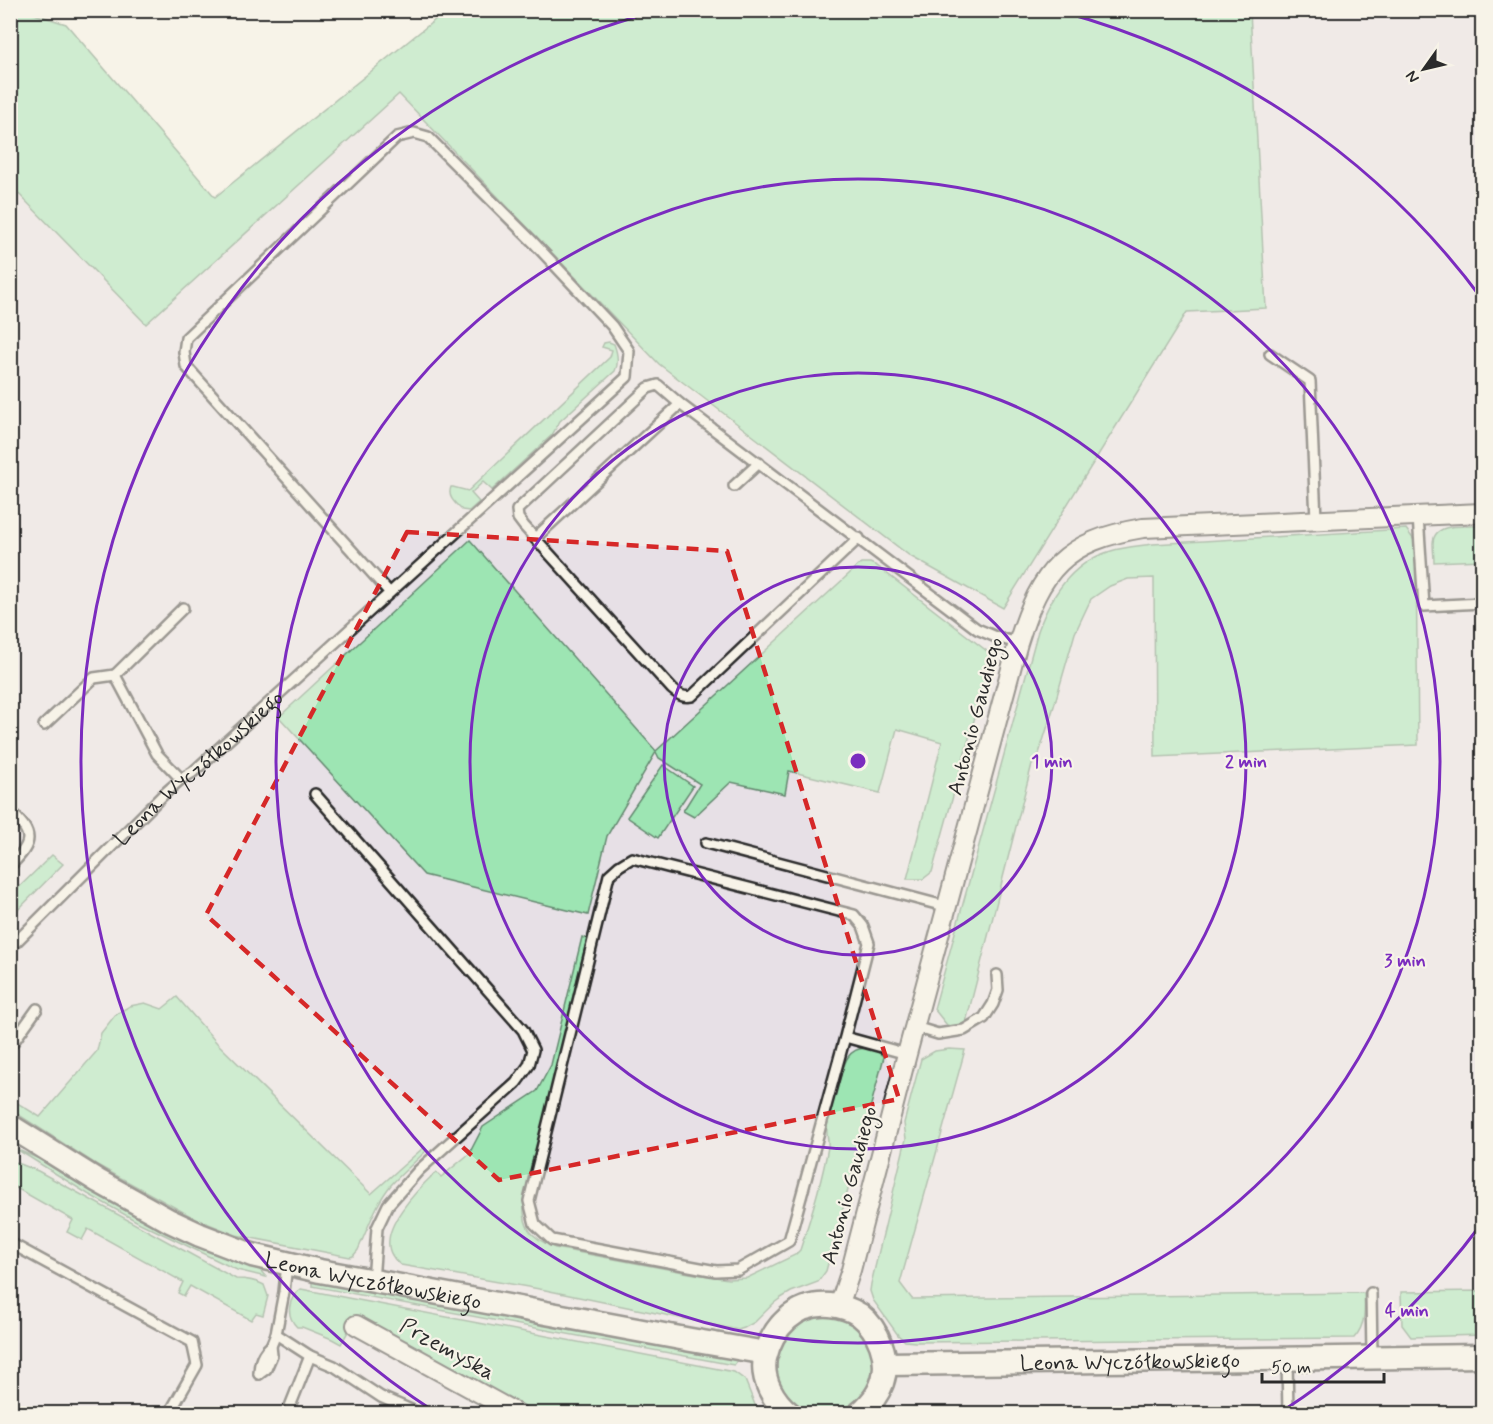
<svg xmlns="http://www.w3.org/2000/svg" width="1493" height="1424" font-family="Mynerve,sans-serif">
<rect width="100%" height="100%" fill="#f7f3e8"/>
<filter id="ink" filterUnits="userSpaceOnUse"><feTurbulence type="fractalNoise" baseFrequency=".0167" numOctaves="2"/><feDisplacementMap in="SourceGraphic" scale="12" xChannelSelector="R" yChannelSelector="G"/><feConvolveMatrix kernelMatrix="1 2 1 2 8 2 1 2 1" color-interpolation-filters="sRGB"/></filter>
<g filter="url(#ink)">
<path fill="#e7e0e6" d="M1250 11H1482V1413H11L10 186 146 324 399 93 659 364 692 391 910 556 1003 608 1187 312 1266 308Z"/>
<g fill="#9de5b3" stroke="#64886f" stroke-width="1.5">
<path d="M10 11H25L66 24 215 197 446 11H1250L1266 308 1187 312 1003 608 910 556 659 364 399 94 146 324 11 186Z"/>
<path d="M609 342 614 344C617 352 619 363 615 371L560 421 552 435 492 490 483 482 471 493 479 502 469 511 462 510C455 503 447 497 451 487H453L468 491 610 357 612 350 602 347 604 343Z"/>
<path d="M1482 526V560L1434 562C1434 556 1433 549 1433 543 1434 521 1467 527 1482 526Z"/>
<path d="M1406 529 1414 540 1416 553 1418 745 1155 757 1154 578 1128 579 1110 586 1091 599 1075 633 1054 706 1037 760 1032 764 964 1030 947 1025 934 1009 1038 631C1051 595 1072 562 1111 551 1124 547 1140 546 1153 544Z"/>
<path d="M470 540 656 751 861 563H870L877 566 992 655 932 872 923 879H907L942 742 897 729 880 793 789 771 785 794 731 782 694 817 683 811 700 784 659 758 656 752 607 836 588 915 424 875 279 717Z"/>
<path d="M663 765 693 786 658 838 627 817Z"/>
<path d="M52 855 63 864 11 917V895Z"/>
<path d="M582 937 587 939 524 1200C522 1228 530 1237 555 1248L689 1273 728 1279 747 1278 795 1255 800 1250C811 1217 822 1181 828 1147 829 1140 826 1134 827 1128 828 1118 843 1063 848 1057 858 1044 874 1047 884 1057L826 1271 818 1282 791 1292 781 1298 774 1303 755 1322 744 1328 738 1330 545 1290 401 1265C396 1262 395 1260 392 1255 377 1230 419 1188 436 1172L441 1177 469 1154 483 1127 537 1091 551 1065Z"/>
<path d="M177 997 217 1043 371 1194 423 1148 426 1151C415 1162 402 1173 391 1185 376 1203 368 1228 358 1250L353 1256 350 1257 236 1235 196 1219 97 1165 11 1110V1099L40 1117 97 1051 101 1033 116 1014 130 1006 145 1003 162 1009Z"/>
<path d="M949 1049 965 1050 900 1283 912 1299 1364 1293C1365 1309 1366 1325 1354 1338L915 1342 905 1341 898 1335 873 1300 870 1291 871 1284 906 1139 904 1123 921 1059 935 1051Z"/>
<path d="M18 1150 58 1167 246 1262 260 1270 266 1277 237 1270 140 1223 88 1194Z"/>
<path d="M10 1160 38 1171 236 1279C246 1279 255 1280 264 1285L268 1296 263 1315 256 1313 251 1320 190 1286 184 1296 178 1293 183 1282 88 1229 82 1240 67 1232 73 1220 11 1185Z"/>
<path d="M317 1281 726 1357 737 1361 734 1365 728 1364 312 1286V1282Z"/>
<path d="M301 1289 734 1372 745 1380 755 1405 761 1413H536L357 1316 341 1344 332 1339 302 1327H297C286 1316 287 1299 301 1289Z"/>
<path d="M1482 1291V1335L1411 1337 1402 1325 1401 1292Z"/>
<circle cx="825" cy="1365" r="48"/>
</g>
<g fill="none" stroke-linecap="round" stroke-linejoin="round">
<defs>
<g id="service">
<path d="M1270 354 1310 381 1316 519"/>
<path d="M734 486 759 463"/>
<path d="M1418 516 1424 606 1482 603"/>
<path d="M535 538 680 404"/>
<path d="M859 538 692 696C684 698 679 695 672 689L524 526 518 518 517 510 648 388 658 385 680 404 977 629 996 637 1018 643"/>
<path d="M44 725 94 678 115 675"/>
<path d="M181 779 157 754 115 675 183 608"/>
<path d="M315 794 523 1030 533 1050 529 1065 516 1083 419 1170 388 1205 377 1228 373 1281"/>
<path d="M10 811C34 834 34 842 10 866"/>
<path d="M706 843 948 907"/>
<path id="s1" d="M10 948 164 794 181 779 193 772 627 377 629 351 612 326 533 242 428 137 414 133 397 137 186 338 184 352 186 366 390 593"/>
<path d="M915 1027 938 1034 964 1030 984 1018 993 1004 998 990 997 975"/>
<path d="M845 1037 869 943 863 926 854 915 632 858 619 866 609 875 529 1201 535 1224 552 1240 716 1271 738 1270 789 1241 845 1037 907 1054"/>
<path d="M10 1043 12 1044 37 1009"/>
<path d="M10 1243 192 1342 197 1365 169 1414"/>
<path d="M1371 1293 1372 1356"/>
<path d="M276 1334 310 1356 334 1366 381 1397 420 1414"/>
<path d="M1287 1359 1288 1414"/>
<path d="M259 1374 266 1369 272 1355 271 1346 276 1334 284 1292 287 1264"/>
<path d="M259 1374C259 1362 262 1353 271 1346"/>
<path d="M287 1414 310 1356"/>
</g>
<g id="minor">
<path d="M839 1306 851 1270 907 1054 1018 643C1041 569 1065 541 1143 528L1482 513"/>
<path d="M356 1325 518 1414"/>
</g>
<g id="tertiary">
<path id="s2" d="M10 1126 98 1181 170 1221 200 1235 252 1255 320 1271 691 1340 766 1353"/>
<path id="s3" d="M886 1364 1482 1356"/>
<path d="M790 1414C773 1401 761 1379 765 1358 772 1327 796 1302 830 1305 840 1306 851 1309 860 1315 869 1322 877 1334 881 1345 891 1372 881 1396 859 1414"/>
</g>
</defs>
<use href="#service" stroke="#2b2b2b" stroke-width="14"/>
<use href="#minor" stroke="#2b2b2b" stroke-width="22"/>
<use href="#tertiary" stroke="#2b2b2b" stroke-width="27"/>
<use href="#service" stroke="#f7f3e8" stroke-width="9"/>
<use href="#minor" stroke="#f7f3e8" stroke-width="18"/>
<use href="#tertiary" stroke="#f7f3e8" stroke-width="22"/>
</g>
</g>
<path d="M0 0H1493V1424H0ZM407 532 727 551 899 1099 499 1180 206 915Z" fill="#f7f3e8" fill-opacity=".55" fill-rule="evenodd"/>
<path fill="none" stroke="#d62828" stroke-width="4.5" stroke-dasharray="12 8" stroke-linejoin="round" d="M407 532 727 551 899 1099 499 1180 206 915Z"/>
<g fill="none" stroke="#7b2cbf" stroke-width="3">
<circle cx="858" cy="761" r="194"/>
<circle cx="858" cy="761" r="388"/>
<circle cx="858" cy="761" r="582"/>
<path d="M1482 1223A776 776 0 0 1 1281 1412M435 1412A776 776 0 0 1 657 11M1059 11A776 776 0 0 1 1482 299"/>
</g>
<g text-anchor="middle" stroke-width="4.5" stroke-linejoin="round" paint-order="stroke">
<g font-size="22" fill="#2b2b2b" stroke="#f7f3e8">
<text transform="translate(974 716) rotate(-75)" y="8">Antonio Gaudiego</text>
<text dy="8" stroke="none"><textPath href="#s1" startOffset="261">Leona Wyczółkowskiego</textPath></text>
<text transform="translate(848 1185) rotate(-75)" y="8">Antonio Gaudiego</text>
<text dy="8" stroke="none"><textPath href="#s2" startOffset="399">Leona Wyczółkowskiego</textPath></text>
<text transform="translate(448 1348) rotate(29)" y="8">Przemyska</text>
<text dy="8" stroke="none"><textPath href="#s3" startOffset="244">Leona Wyczółkowskiego</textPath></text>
</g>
</g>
<circle cx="858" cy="761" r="9" fill="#7b2cbf" stroke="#f7f3e8" stroke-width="3"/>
<g font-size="18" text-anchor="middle" font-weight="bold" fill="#7b2cbf" stroke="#f7f3e8" stroke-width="4.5" stroke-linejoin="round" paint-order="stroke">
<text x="1052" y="767">1 min</text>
<text x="1246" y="767">2 min</text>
<text x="1405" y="966">3 min</text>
<text x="1407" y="1316">4 min</text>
</g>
<rect width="1493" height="1424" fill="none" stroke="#f7f3e8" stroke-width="36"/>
<rect x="18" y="18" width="1457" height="1388" fill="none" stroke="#2b2b2b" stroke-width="2" filter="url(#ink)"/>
<g transform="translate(1424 69) rotate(236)" stroke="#f7f3e8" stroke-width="4.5" paint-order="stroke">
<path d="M0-4.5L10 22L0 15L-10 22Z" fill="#2b2b2b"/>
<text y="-9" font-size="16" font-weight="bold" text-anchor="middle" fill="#2b2b2b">N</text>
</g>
<path d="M1262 1373v9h122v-9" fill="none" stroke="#2b2b2b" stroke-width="3"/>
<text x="1271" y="1373" font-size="18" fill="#2b2b2b" stroke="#f7f3e8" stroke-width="4.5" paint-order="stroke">50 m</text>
</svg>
